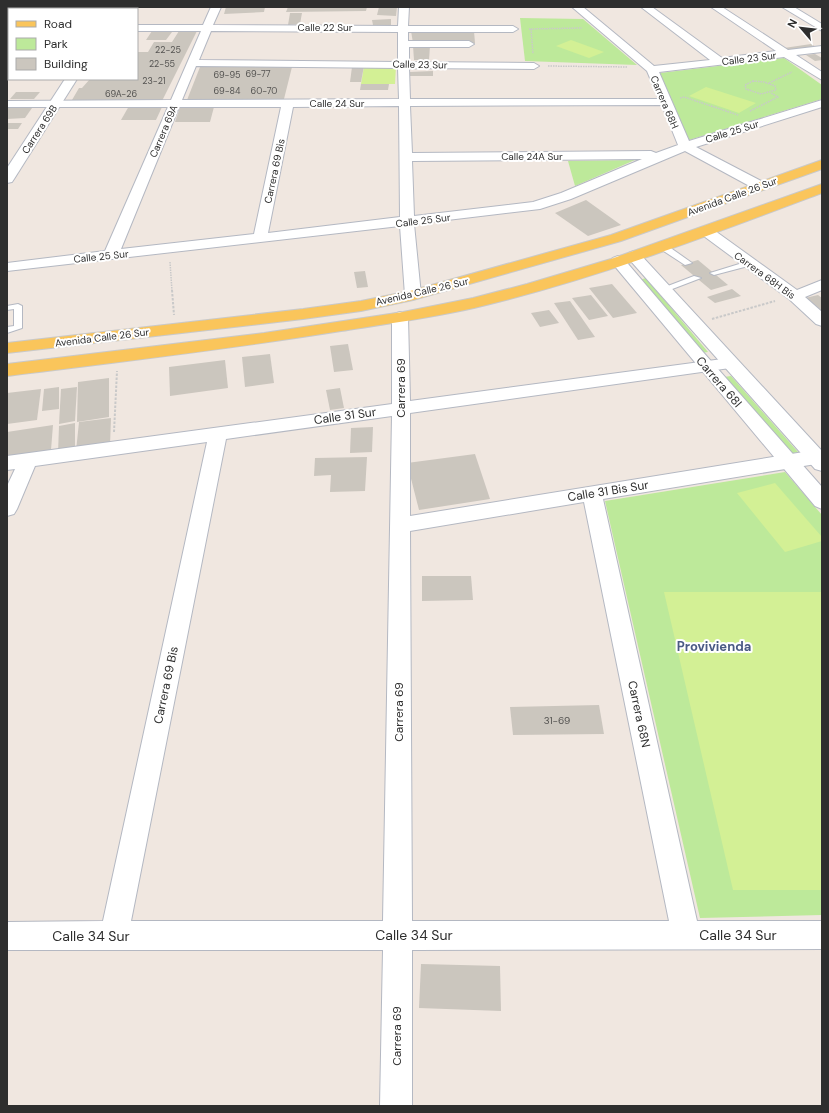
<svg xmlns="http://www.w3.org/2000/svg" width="829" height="1113" font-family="'DM Sans',sans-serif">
<rect width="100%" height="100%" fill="#f0e7e0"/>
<g fill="#bde99a">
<path d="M520 18 583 19 637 65 525 61Z"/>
<path d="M784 58 822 85V99L689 140 660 73Z"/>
<path d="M635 160 575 186 568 161Z"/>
<path d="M646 278 708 352 701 353 639 280Z"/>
<path d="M731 376 798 452 790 454 724 377Z"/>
<path d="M785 472 822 515V915L700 918 605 501Z"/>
</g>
<g fill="#d3f095">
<path d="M571 40 604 52 589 58 556 46Z"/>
<path d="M364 66H396L395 84H361Z"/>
<path d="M706 87 756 103 739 113 689 96Z"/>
<path d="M775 483 822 537V541L785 552 737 493Z"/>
<path d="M664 592H822V890H733Z"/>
</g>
<g fill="#cbc6be">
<path d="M226 7H265L264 12 224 14Z"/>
<path d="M288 7H367L366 11 286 12Z"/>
<path d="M379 7H397L396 16 377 15Z"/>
<path d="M290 13H302L300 24 288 25Z"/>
<path d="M391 19V25H373L372 20Z"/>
<path d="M152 31 172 32 166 40H146Z"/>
<path d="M179 31H197L162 101 72 100 79 88H82L90 79H137V52H148L154 42H172Z"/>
<path d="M411 31H474L475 43H413Z"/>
<path d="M811 44 818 48 791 52 784 48Z"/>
<path d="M413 46H430L429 60H414Z"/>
<path d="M815 54 822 58V60L815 61 806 55Z"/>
<path d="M364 66 361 82H350L352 67Z"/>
<path d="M200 67H292L284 99 187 100Z"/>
<path d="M433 71V76H410L409 72Z"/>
<path d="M361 84H389L388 90H360Z"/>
<path d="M16 92H40L34 99H10Z"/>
<path d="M129 106 162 107 156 120H121Z"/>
<path d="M180 107H214L210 122H175Z"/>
<path d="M7 108H32L25 118 7 119Z"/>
<path d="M7 123H22L18 129H7Z"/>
<path d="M586 200 621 225 588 236 555 213Z"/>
<path d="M698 260 728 285 711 290 681 265Z"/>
<path d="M365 271 368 287 357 288 354 272Z"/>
<path d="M612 284 637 313 613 318 589 288Z"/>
<path d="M732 289 741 296 715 303 707 297Z"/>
<path d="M591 295 608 316 589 320 572 298Z"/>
<path d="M818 295 822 298V312L805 298Z"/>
<path d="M570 301 595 337 578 340 554 303Z"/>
<path d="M549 310 559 323 540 327 531 313Z"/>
<path d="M348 344 353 370 334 372 330 346Z"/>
<path d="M270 354 274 383 245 387 242 357Z"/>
<path d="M225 360 228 388 170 396 169 367Z"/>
<path d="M109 378V417L77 422 78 382Z"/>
<path d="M59 387V409L42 411 44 389Z"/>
<path d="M77 387 75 421 59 424 61 389Z"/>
<path d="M340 388 344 408 330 410 326 390Z"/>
<path d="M41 389 37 420 7 424V393Z"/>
<path d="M111 418 110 446 76 451 79 422Z"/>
<path d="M75 423V450L58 453 59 426Z"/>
<path d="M53 425 51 450 7 456V432Z"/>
<path d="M373 427 372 452 350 453 351 428Z"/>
<path d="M475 454 490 499 419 510 407 463Z"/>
<path d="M367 457 365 491 330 492 331 475 314 476 315 458Z"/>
<path d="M422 576H471L473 600 422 601Z"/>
<path d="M599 705 604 734 513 735 510 707Z"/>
<path d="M421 964 500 966 501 1011 419 1008Z"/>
</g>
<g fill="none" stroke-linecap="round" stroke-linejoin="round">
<defs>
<g id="service">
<path d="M659 244H665L692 263 685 265 659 248Z"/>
<path d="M749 261H752V265L714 275 710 273Z"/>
<path d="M694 276 701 278 667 291H661L660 289Z"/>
<path d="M18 304 22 306V328L7 333V327L14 326V309L7 310V306Z"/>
</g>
<g id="minor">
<path d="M211 7H221L213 25 398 26 399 7H409L408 26H513L518 29 513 32H408V41H469L474 44 469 47H409V62L534 63 539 66 534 69 409 68 410 99H659L647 71 572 7H583L654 66 710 60 641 7H652L722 58 776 51 711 7H722L788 50 822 46V52L796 55 822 72V80L784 57 659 72 689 141 822 100V107L696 147 765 183 767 186 765 189H755L685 151 571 199 540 209 414 224 421 295 418 298H408L405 295 400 226 7 271V263L105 251 168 107H7V101L171 100 201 31H137V25H203ZM211 31 398 32V62L199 60ZM196 66 398 68 399 99 182 100ZM662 105 678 145 656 153 651 151 412 153 410 106ZM399 106 400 217 268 233 293 107ZM179 107H281L254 234 121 249ZM642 159 561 193 533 202 414 216 412 161Z"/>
<path d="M782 7H794L822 24V31Z"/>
<path d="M9 11V19L7 20V12Z"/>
<path d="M706 227 711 228 797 290 822 280V290L805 297 822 312V326L816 324 789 299 701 234 699 231 701 228Z"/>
<path d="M400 312 406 314 408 317 410 401 730 358 736 359 738 363 736 367 730 368 410 413V516L816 450 822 452V462L816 464 603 499 697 921H822V949L412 950V1106H380L383 950H7V922L103 921 207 442 35 466 17 509 14 514 7 516V486L15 469 7 470V456L392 404V317L394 314ZM392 416 383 921H131L226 439ZM584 502 669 921H412L410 531Z"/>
</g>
<g id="tertiary">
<path d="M113 7H123L122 9H112Z"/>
<rect x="7" y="25" width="2" height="6"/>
<path d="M65 79H77L14 179 12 182 7 183V168Z"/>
<path d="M634 251 639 253 822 451V471L815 469 629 259 626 256 629 253Z"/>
<path d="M618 256 623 258 703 352 822 487V509L815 506 613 264 610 261 613 258Z"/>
</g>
<g id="primary">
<path d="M822 160V169L621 241 413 300 361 311 303 319 7 353V343L303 309 361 301 410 291 611 235Z"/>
<path d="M822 184V193C708 236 593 280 474 308 430 318 386 324 341 331 230 349 119 362 7 376V364L264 333 403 312 473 298 527 284 611 259Z"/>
</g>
</defs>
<use href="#service" stroke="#b4b8c2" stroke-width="2"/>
<use href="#minor" stroke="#b4b8c2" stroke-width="2"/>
<use href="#tertiary" stroke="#b4b8c2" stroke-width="2"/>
<use href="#primary" stroke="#c9c9c9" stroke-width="2"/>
<g stroke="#c9c9c9" stroke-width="1.5" stroke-dasharray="1.5 1" stroke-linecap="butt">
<path d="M529 29 582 28"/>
<path d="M531 29 533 54"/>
<path d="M548 66 627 67"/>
<path d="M753 81 764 82 775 86 776 90 761 94 746 89 745 85Z"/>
<path d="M769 83 792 72"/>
<path d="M680 98 684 97 738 115"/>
<path d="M750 111 778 97 771 93"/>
<path d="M170 262 172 291"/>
</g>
<g stroke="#c9c9c9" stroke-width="2" stroke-dasharray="2.5 1.5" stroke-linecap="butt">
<path d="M172 290 174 315"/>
<path d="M712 319 775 301"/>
<path d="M114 432 117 371"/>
</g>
<use href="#service" fill="#fff" fill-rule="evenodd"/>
<use href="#minor" fill="#fff" fill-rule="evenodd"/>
<use href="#tertiary" fill="#fff" fill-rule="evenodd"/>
<use href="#primary" fill="#fac55b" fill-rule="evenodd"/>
</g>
<g text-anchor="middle" stroke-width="4" stroke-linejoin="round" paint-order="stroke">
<g font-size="9" fill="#555452">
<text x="168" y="53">22-25</text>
<text x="162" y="67">22-55</text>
<text x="258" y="77">69-77</text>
<text x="227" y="78">69-95</text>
<text x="154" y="84">23-21</text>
<text x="227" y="94">69-84</text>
<text x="264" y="94">60-70</text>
<text x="121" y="97">69A-26</text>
</g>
<g font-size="10" fill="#2e2e2e" stroke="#fff">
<text x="325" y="31">Calle 22 Sur</text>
<text transform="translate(749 58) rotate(-7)" y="4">Calle 23 Sur</text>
<text transform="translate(420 64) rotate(1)" y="4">Calle 23 Sur</text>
<text transform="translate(665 102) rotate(67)" y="4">Carrera 68H</text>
<text x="337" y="107">Calle 24 Sur</text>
<text transform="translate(39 129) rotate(-57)" y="4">Carrera 69B</text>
<text transform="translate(163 131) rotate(-67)" y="4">Carrera 69A</text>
<text transform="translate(732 131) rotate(-17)" y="4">Calle 25 Sur</text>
<text x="532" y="160">Calle 24A Sur</text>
<text transform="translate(274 171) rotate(-78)" y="4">Carrera 69 Bis</text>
<text transform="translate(732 196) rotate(-20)" y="4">Avenida Calle 26 Sur</text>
<text transform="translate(423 220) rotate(-7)" y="4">Calle 25 Sur</text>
<text transform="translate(101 256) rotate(-6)" y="4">Calle 25 Sur</text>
<text transform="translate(765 275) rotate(36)" y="4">Carrera 68H Bis</text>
<text transform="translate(422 291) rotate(-13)" y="4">Avenida Calle 26 Sur</text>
<text transform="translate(102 337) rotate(-7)" y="4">Avenida Calle 26 Sur</text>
</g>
<g font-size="10" fill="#555452">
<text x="557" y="724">31-69</text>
</g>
<g font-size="12" fill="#2e2e2e" stroke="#fff">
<text transform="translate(719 382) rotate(49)" y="4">Carrera 68I</text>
<text transform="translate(401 388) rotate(-90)" y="4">Carrera 69</text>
<text transform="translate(345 416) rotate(-8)" y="4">Calle 31 Sur</text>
<text transform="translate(608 491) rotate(-9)" y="4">Calle 31 Bis Sur</text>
<text transform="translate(166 685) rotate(-78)" y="4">Carrera 69 Bis</text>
<text transform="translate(399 712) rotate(-90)" y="4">Carrera 69</text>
<text transform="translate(639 714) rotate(78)" y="4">Carrera 68N</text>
<text transform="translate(397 1036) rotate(-90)" y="4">Carrera 69</text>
</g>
<g font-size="13" font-weight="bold" fill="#4a5a83" stroke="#fff">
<text x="714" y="651">Provivienda</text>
</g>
<g font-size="14" fill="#2e2e2e" stroke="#fff">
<text x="414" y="940">Calle 34 Sur</text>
<text x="738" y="940">Calle 34 Sur</text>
<text x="91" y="941">Calle 34 Sur</text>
</g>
</g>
<rect width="829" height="1113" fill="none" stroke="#2e2e2e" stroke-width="16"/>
<rect x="8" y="8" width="130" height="72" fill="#ffffff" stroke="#ababab"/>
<rect x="16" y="21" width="20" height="6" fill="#fac55b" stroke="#ababab"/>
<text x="44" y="28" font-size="12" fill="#2e2e2e">Road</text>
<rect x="16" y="38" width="20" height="12" fill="#bde99a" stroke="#ababab"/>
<text x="44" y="48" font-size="12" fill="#2e2e2e">Park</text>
<rect x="16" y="58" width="20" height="12" fill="#cbc6be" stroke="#ababab"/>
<text x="44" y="68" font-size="12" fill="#2e2e2e">Building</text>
<g transform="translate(801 28) rotate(298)" stroke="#ffffff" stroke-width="3" paint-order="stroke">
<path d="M0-3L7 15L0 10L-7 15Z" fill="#2e2e2e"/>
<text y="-6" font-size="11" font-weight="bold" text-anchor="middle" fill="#2e2e2e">N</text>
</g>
</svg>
